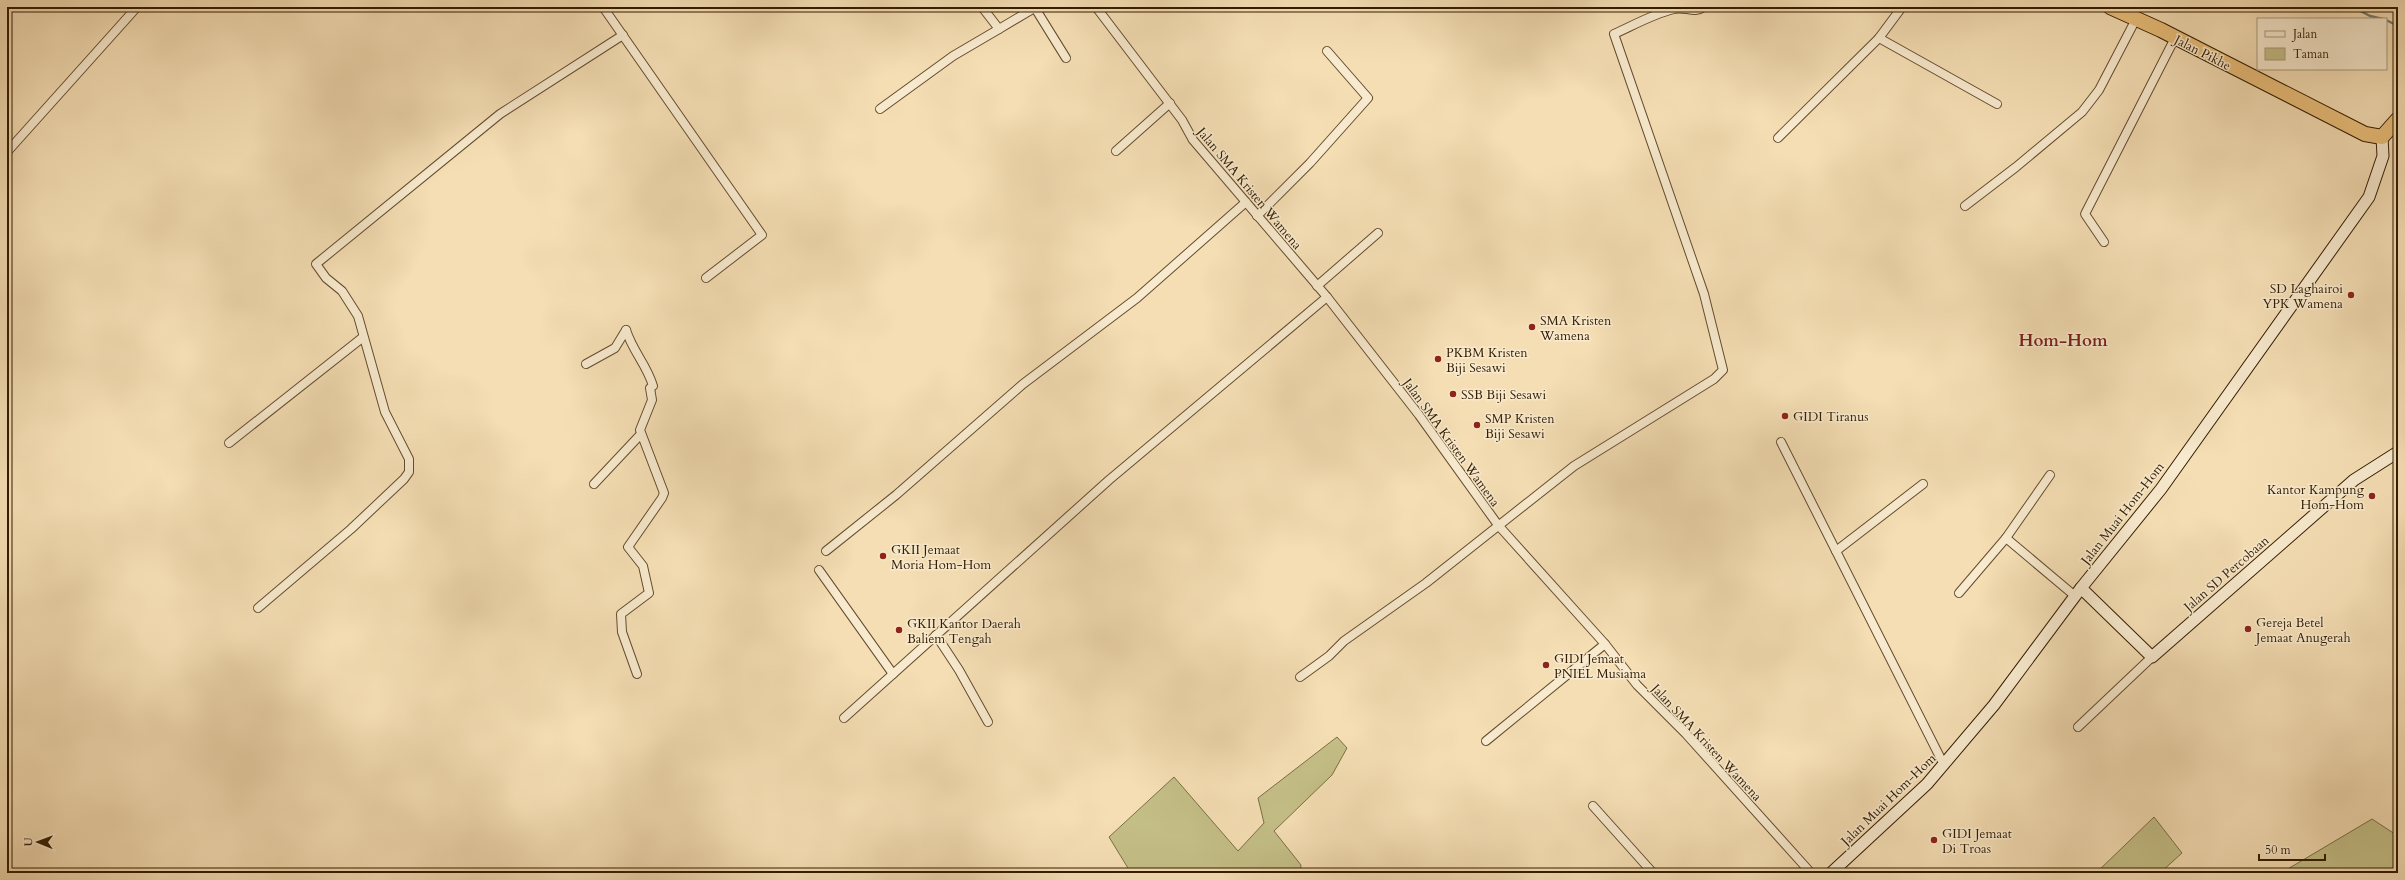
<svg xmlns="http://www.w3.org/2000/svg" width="2405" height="880" font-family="Cardo,serif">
<rect width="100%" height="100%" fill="#f5deb4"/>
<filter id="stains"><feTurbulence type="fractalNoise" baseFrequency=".005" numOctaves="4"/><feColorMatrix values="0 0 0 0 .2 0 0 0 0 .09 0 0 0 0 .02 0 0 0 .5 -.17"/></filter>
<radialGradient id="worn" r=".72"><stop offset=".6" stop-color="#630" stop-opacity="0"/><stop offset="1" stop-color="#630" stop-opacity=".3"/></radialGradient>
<g fill="#c4bf87" stroke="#7c6e44">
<path d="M1337 737 1347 748 1332 775 1274 831 1301 865 1300 873H1131L1109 837 1174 777 1238 851 1264 823 1258 798Z"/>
<path d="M2154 817 2182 853 2160 873H2096Z"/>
<path d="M2372 819 2398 836V873H2281Z"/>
</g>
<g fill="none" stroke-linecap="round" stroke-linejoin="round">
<g stroke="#737b6c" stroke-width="2.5">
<path d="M2353 7 2370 16 2383 19"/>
<path d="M2386 20 2398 26"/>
</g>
<defs>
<g id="street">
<path d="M603 7 762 235 706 278"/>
<path d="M982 7 999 29 1036 7"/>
<path d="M1096 7 1182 120 1193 140 1327 297 1419 415 1498 525 1605 644 1637 685 1686 734 1811 873"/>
<path d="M1035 8 1066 58"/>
<path d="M1879 38 1997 104"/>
<path d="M880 109 953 56 999 29"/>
<path d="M1778 138 1879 38 1902 7"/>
<path d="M1116 151 1170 103"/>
<path d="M7 152 137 7"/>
<path d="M1965 206 2016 167 2082 112 2099 90 2136 19"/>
<path d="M1257 216 1310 163 1368 98 1327 51"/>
<path d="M2104 242 2085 214 2175 38"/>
<path d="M1317 286 1378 233"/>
<path d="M626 330C633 352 647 365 653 386L650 388 652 400 640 430 664 493 662 498 628 547 643 566 649 593 621 614 622 632 637 674"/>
<path d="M586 364 615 348 626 330"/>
<path d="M1781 442 1836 551"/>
<path d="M229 443 362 338"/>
<path d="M594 484 641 434"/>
<path d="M1923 484 1836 551 1944 765"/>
<path d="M2006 538 2075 596"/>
<path d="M826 551 896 495 1023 384 1137 298 1246 202"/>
<path d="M819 570 893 674"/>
<path d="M1959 593 2006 538 2050 475"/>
<path d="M258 608 351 529 404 479 409 472V459L385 412 358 316 342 291 326 278 316 264 500 114 623 35"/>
<path d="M936 635 959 670 988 722"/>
<path d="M1300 677 1329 656 1344 641 1426 583 1574 466 1714 379 1723 370 1704 294 1614 34C1634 25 1653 14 1674 9 1685 6 1694 14 1704 7"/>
<path d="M844 718 1109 480 1327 297"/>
<path d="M2078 727 2152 657"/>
<path d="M1486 741 1605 644"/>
<path d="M1593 806 1653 873"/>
</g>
<g id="secondary">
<path d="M2081 588 2152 657 2354 480 2398 452"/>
<path d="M1831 873 1927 784 1994 705 2081 588 2161 489 2369 197 2383 156 2382 137"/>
</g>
<path id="highway" d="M2110 7 2161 30 2365 134 2382 137 2398 119"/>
</defs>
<use href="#street" stroke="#644c2d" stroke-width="10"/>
<use href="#secondary" stroke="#331c00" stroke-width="13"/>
<use href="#highway" stroke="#331c00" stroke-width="16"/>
<use href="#street" stroke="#f8eace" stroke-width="8"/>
<use href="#secondary" stroke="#f8eace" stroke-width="11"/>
<use href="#highway" stroke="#eabf7a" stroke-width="14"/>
</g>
<g fill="#8f2418" stroke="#f8eace" stroke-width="1.5">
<circle cx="2351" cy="295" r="4"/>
<circle cx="1532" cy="327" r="4"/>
<circle cx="1438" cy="359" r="4"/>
<circle cx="1453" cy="394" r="4"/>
<circle cx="1785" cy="416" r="4"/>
<circle cx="1477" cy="425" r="4"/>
<circle cx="2372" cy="496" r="4"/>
<circle cx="883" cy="556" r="4"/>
<circle cx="2248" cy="629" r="4"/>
<circle cx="899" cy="630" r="4"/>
<circle cx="1546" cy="665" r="4"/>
<circle cx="1934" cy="840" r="4"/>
</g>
<g text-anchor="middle" stroke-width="3" stroke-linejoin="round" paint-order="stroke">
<g font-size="13" fill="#331c00" stroke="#f8eace">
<text transform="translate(2203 52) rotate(27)" y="5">Jalan Pikhe</text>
<text transform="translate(1250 188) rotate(50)" y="5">Jalan SMA Kristen Wamena</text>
<text transform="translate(1452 442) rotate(54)" y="5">Jalan SMA Kristen Wamena</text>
<text transform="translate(2122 513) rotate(-52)" y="5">Jalan Muai Hom-Hom</text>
<text transform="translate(2226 573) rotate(-41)" y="5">Jalan SD Percobaan</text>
<text transform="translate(1707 742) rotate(47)" y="5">Jalan SMA Kristen Wamena</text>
<text transform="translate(1888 799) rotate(-44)" y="5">Jalan Muai Hom-Hom</text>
</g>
<g font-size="13" fill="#331c00" stroke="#f8eace" text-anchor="start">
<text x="2343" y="293" text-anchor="end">SD Laghairoi<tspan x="2343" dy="15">YPK Wamena</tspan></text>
<text x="1540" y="325">SMA Kristen<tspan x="1540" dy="15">Wamena</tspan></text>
<text x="1446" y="357">PKBM Kristen<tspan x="1446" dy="15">Biji Sesawi</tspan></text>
<text x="1461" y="399">SSB Biji Sesawi</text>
<text x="1793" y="421">GIDI Tiranus</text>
<text x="1485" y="423">SMP Kristen<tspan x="1485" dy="15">Biji Sesawi</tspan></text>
<text x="2364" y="494" text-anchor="end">Kantor Kampung<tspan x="2364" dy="15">Hom-Hom</tspan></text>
<text x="891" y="554">GKII Jemaat<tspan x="891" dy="15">Moria Hom-Hom</tspan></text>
<text x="2256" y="627">Gereja Betel<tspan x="2256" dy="15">Jemaat Anugerah</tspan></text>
<text x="907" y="628">GKII Kantor Daerah<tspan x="907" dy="15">Baliem Tengah</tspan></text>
<text x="1554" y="663">GIDI Jemaat<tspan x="1554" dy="15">PNIEL Musiama</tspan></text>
<text x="1942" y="838">GIDI Jemaat<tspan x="1942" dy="15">Di Troas</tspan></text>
</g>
<g font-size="17" font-weight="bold" fill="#7a1f14" stroke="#f8eace">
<text x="2063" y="346">Hom-Hom</text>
</g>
</g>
<rect width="2405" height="880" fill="none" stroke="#f5deb4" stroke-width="24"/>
<rect x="8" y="8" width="2389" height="864" fill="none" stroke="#331c00" stroke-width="2"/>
<rect x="12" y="12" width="2381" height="856" fill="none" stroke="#331c00"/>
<rect x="2257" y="18" width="130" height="52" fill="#f8eace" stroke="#a9987c"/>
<rect x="2265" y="31" width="20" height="6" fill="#f8eace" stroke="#a9987c"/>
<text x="2293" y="38" font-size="12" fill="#331c00">Jalan</text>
<rect x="2265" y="48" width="20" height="12" fill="#c4bf87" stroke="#a9987c"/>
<text x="2293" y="58" font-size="12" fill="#331c00">Taman</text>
<g transform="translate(38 842) rotate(271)" stroke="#f8eace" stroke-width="3" paint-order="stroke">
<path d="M0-3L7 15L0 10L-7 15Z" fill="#331c00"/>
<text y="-6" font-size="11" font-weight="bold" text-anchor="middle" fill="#331c00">U</text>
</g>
<path d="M2259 854v6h66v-6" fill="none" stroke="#331c00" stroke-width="2"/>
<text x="2265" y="854" font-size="12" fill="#331c00" stroke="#f8eace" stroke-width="3" paint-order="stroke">50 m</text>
<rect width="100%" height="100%" filter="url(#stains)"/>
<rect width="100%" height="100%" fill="url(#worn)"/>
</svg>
